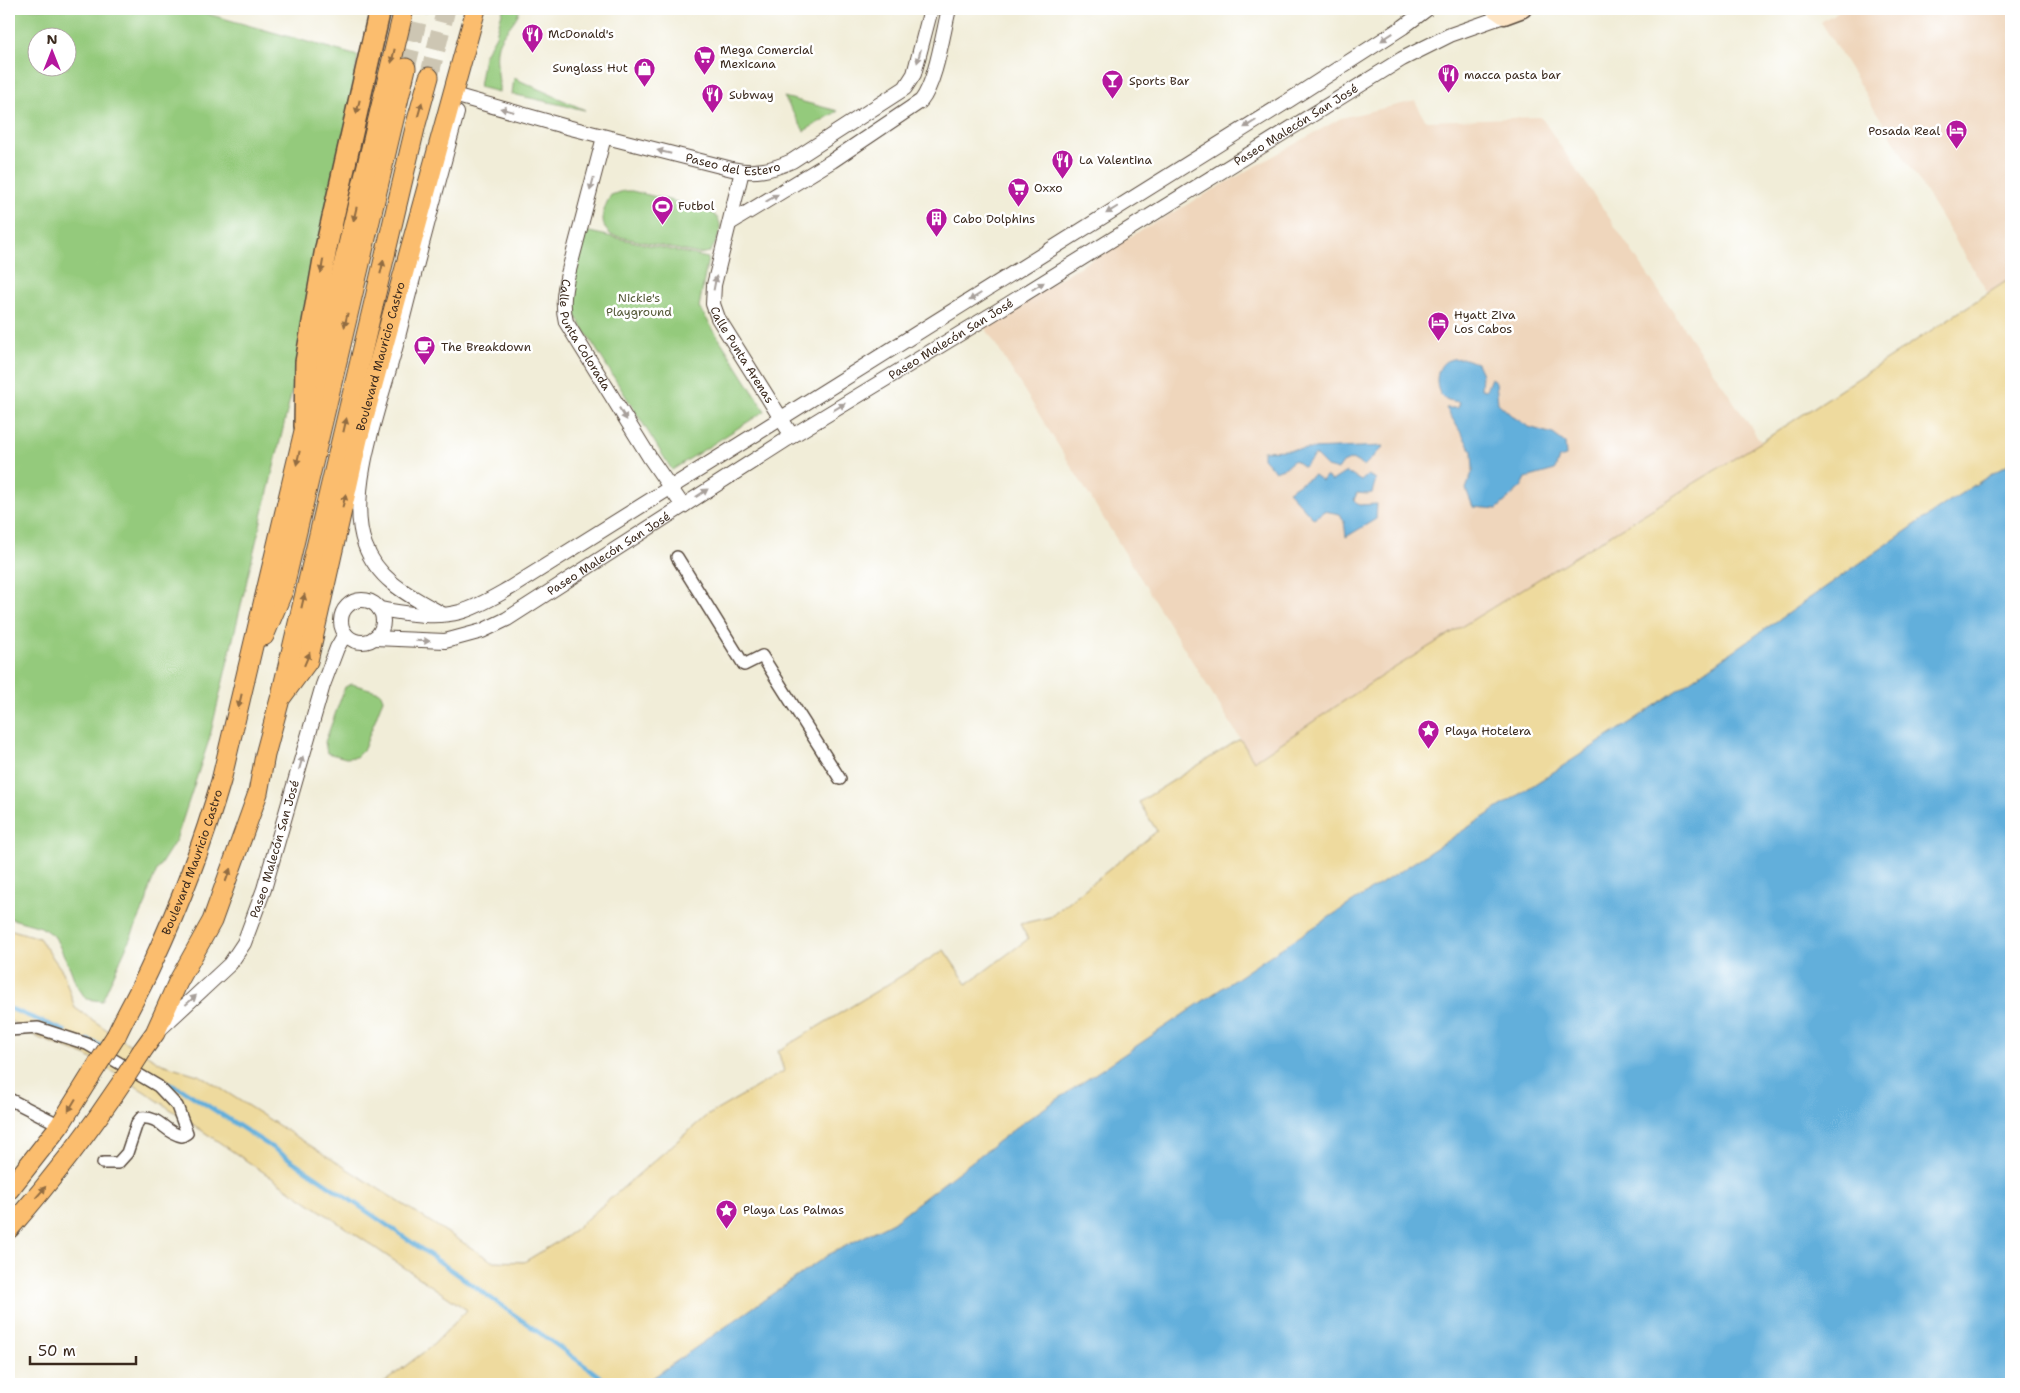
<svg xmlns="http://www.w3.org/2000/svg" width="2020" height="1393" font-family="'Shantell Sans',sans-serif">
<rect width="100%" height="100%" fill="#fff"/>
<filter id="ink" filterUnits="userSpaceOnUse"><feTurbulence type="fractalNoise" baseFrequency=".02" numOctaves="2"/><feDisplacementMap in="SourceGraphic" scale="10" xChannelSelector="R" yChannelSelector="G"/><feConvolveMatrix kernelMatrix="1 2 1 2 8 2 1 2 1" color-interpolation-filters="sRGB"/></filter>
<filter id="wash" filterUnits="userSpaceOnUse"><feTurbulence type="fractalNoise" baseFrequency=".0096" numOctaves="4" result="noise"/><feDisplacementMap in="SourceGraphic" scale="20" xChannelSelector="R" yChannelSelector="G"/><feGaussianBlur stdDeviation="1.12" result="paint"/><feColorMatrix in="noise" values="0 0 0 0 0 0 0 0 0 0 0 0 0 0 0 0 0 1.4 0 .05"/><feComposite in="paint" operator="in"/></filter>
<g filter="url(#wash)">
<rect width="100%" height="100%" fill="#f1edd8"/>
<g fill="#efd6bc">
<path d="M1842 9H2011V278L1988 293 1821 22Z"/>
<path d="M1415 101 1426 121 1541 117 1761 442 1383 675 1254 761 983 324 1124 240 1341 118Z"/>
</g>
<g fill="#94ca7c" stroke="#687a4d" fill-rule="evenodd">
<path d="M9 9H190L358 56 335 198 310 315 209 740 176 840 157 870 150 886 146 903 102 1001 86 999 76 984 70 968 55 937 41 927 9 918ZM38 38H68V68H38Z"/>
<path d="M503 9H520C516 23 502 32 498 45 494 60 500 77 499 92L479 87 484 56 496 35Z"/>
<path d="M514 78 585 110 512 94Z"/>
<path d="M784 97 838 111 804 131Z"/>
<path d="M624 191H632C648 195 665 199 681 203 712 210 734 216 710 252L699 254 611 235C598 224 603 208 611 195Z"/>
<path d="M585 231 708 258 699 307 765 411 672 470 568 304Z"/>
<path d="M352 684 380 692 383 699 364 749 356 757 346 758 327 753 325 742 345 687Z"/>
</g>
<path fill="#eeda9e" stroke="#94825e" d="M2011 278V462L1951 500 1637 718 1277 951 1021 1124 893 1222 828 1255 644 1384H382L433 1345 467 1310 145 1092 87 1056 39 1038 9 1020V929L39 938 63 972 75 1008 116 1036 162 1064 201 1076 492 1261 524 1262 567 1236 705 1117 784 1071 778 1051 944 950 967 984 1028 939 1020 924 1050 917 1157 831 1139 802 1240 739 1254 761 1383 675 1761 442Z"/>
<g fill="#62afdb" stroke="#4e6c7c">
<path d="M1462 358 1477 363 1482 374 1481 389 1486 390 1491 378 1496 382 1498 403 1512 416 1529 427 1553 434 1565 443 1566 456 1559 458 1555 470 1526 478 1522 486 1497 509 1473 507 1466 489 1473 470 1472 451 1446 408H1458L1460 402C1453 401 1446 401 1441 395 1434 385 1436 364 1449 360 1453 358 1458 359 1462 358Z"/>
<path d="M1384 446 1364 466 1352 459 1343 463 1338 470 1327 467 1315 455 1304 467 1294 460 1286 467 1275 471 1263 458V451Z"/>
<path d="M2011 462V1384H644L828 1255 893 1222 1021 1124 1277 951 1637 718 1951 500Z"/>
<path d="M1346 472 1361 481 1368 475 1376 479 1372 493 1367 494 1357 493 1354 500 1359 505 1377 504 1376 519 1346 537 1344 521 1340 514 1324 511 1314 519 1288 491 1314 475 1322 481 1326 476 1332 481Z"/>
</g>
<g fill="none" stroke-linecap="round" stroke-linejoin="round">
<g stroke="#62afdb" stroke-width="4.5">
<path d="M9 1008 65 1031"/>
<path d="M88 1040 104 1047"/>
<path d="M155 1078 183 1090C329 1182 470 1282 610 1384"/>
</g>
</g>
</g>
<g filter="url(#ink)">
<g fill="none" stroke-linecap="round" stroke-linejoin="round">
<g stroke="#cdc6b3" stroke-width="19" stroke-dasharray="19 9" stroke-linecap="butt">
<path d="M406 68 420 9"/>
<path d="M429 77 446 9"/>
</g>
<defs>
<g id="minor">
<path d="M677 557 744 665 762 656 840 779"/>
<path d="M9 1030 38 1028 87 1044 158 1086 177 1106 187 1133 182 1136C164 1133 161 1116 141 1118L137 1123 127 1153 118 1163H103"/>
<path d="M9 1099 60 1125"/>
</g>
<g id="tertiary">
<path id="s1" d="M461 97 567 127 732 169C754 174 772 170 792 161L905 88 914 74 931 9"/>
<path id="s2" d="M604 137 567 278C564 293 562 306 566 322L650 458 683 506"/>
<path id="s3" d="M742 171 714 285 713 304 718 318 792 436"/>
<path d="M730 223 832 161 921 101C936 83 943 32 949 9"/>
<circle cx="362" cy="621" r="21"/>
<path d="M379 609C405 613 434 619 460 612 478 607 494 597 510 588L1291 99 1403 27 1427 9"/>
<path d="M442 614C410 596 378 581 365 545 345 492 382 399 396 345 415 268 436 191 457 113"/>
<path id="s4" d="M374 638 445 641 482 631 507 619 792 436 994 313 1402 59 1450 35 1504 16"/>
<path id="s5" d="M159 1030 230 964 244 943 264 889 323 685 337 648 345 634"/>
</g>
<path id="secondary" d="M1494 9 1504 16 1523 9"/>
<g id="trunk">
<path d="M264 636 283 591 406 68"/>
<path d="M282 691 416 124 429 77"/>
<path id="s6" d="M116 1036C127 1012 141 989 152 964 180 904 203 844 221 781L404 9"/>
<path id="s7" d="M142 1051 155 1033 178 982 212 921 258 793 265 755 280 699 308 661 358 439 476 9"/>
<path d="M9 1190 60 1125 98 1064"/>
<path d="M9 1229C51 1181 89 1132 124 1079"/>
</g>
<path id="motorway" d="M305 426 306 362 326 248 380 9"/>
</defs>
<use href="#minor" stroke="#56473a" stroke-width="14"/>
<use href="#tertiary" stroke="#56473a" stroke-width="16"/>
<use href="#secondary" stroke="#56473a" stroke-width="19"/>
<use href="#trunk" stroke="#56473a" stroke-width="21"/>
<use href="#motorway" stroke="#56473a" stroke-width="24"/>
<use href="#minor" stroke="#fff" stroke-width="11"/>
<use href="#tertiary" stroke="#fff" stroke-width="14"/>
<use href="#secondary" stroke="#fde5c5" stroke-width="16"/>
<use href="#trunk" stroke="#fbbd6e" stroke-width="19"/>
<use href="#motorway" stroke="#fbbd6e" stroke-width="21"/>
<defs>
<g id="trunk-bridge">
<path d="M98 1064 116 1036"/>
<path d="M124 1079 142 1051"/>
</g>
</defs>
<use href="#trunk-bridge" stroke="#56473a" stroke-width="21" stroke-linecap="butt"/>
<use href="#trunk-bridge" stroke="#fbbd6e" stroke-width="19"/>
</g>
<defs><path id="oneway-solid" d="M-6-.8H1V-3.2L6.5 0L1 3.2V.8H-6Z" transform="scale(1.25)"/></defs>
<g fill="#a79f9a">
<use href="#oneway-solid" transform="translate(1387 37) rotate(147)"/>
<use href="#oneway-solid" transform="translate(919 56) rotate(105)"/>
<use href="#oneway-solid" transform="translate(507 110) rotate(-165)"/>
<use href="#oneway-solid" transform="translate(1250 124) rotate(148)"/>
<use href="#oneway-solid" transform="translate(664 152) rotate(-166)"/>
<use href="#oneway-solid" transform="translate(592 184) rotate(105)"/>
<use href="#oneway-solid" transform="translate(772 198) rotate(-31)"/>
<use href="#oneway-solid" transform="translate(1112 210) rotate(148)"/>
<use href="#oneway-solid" transform="translate(715 283) rotate(-79)"/>
<use href="#oneway-solid" transform="translate(1038 286) rotate(-32)"/>
<use href="#oneway-solid" transform="translate(975 297) rotate(148)"/>
<use href="#oneway-solid" transform="translate(839 407) rotate(-31)"/>
<use href="#oneway-solid" transform="translate(623 414) rotate(58)"/>
<use href="#oneway-solid" transform="translate(702 493) rotate(-33)"/>
<use href="#oneway-solid" transform="translate(423 641) rotate(1)"/>
<use href="#oneway-solid" transform="translate(301 763) rotate(-74)"/>
<use href="#oneway-solid" transform="translate(191 1000) rotate(-42)"/>
</g>
<g fill="#916c42">
<use href="#oneway-solid" transform="translate(393 56) rotate(103)"/>
<use href="#oneway-solid" transform="translate(358 107) rotate(103)"/>
<use href="#oneway-solid" transform="translate(420 109) rotate(-74)"/>
<use href="#oneway-solid" transform="translate(355 214) rotate(103)"/>
<use href="#oneway-solid" transform="translate(322 266) rotate(100)"/>
<use href="#oneway-solid" transform="translate(382 267) rotate(-77)"/>
<use href="#oneway-solid" transform="translate(346 320) rotate(103)"/>
<use href="#oneway-solid" transform="translate(345 425) rotate(-77)"/>
<use href="#oneway-solid" transform="translate(298 458) rotate(103)"/>
<use href="#oneway-solid" transform="translate(344 501) rotate(-77)"/>
<use href="#oneway-solid" transform="translate(303 601) rotate(-77)"/>
<use href="#oneway-solid" transform="translate(307 659) rotate(-67)"/>
<use href="#oneway-solid" transform="translate(240 701) rotate(103)"/>
<use href="#oneway-solid" transform="translate(228 875) rotate(-70)"/>
<use href="#oneway-solid" transform="translate(72 1105) rotate(121)"/>
<use href="#oneway-solid" transform="translate(41 1192) rotate(-49)"/>
</g>
</g>
<defs>
<symbol id="restaurant-pin" viewBox="-11 -11 22 30"><path d="M0 17L-7.5 6A9.5 9.5 0 1 1 7.5 6Z" fill="#b5179e" stroke="#fff"/><path d="M-5-6h1v4h1v-4h1v4h1v-4h1v5L-1.5 .5V6h-2V.5L-5-1ZM5-6V6H3V1.5H1.5Q1.5-4 5-6Z" fill="#fff"/></symbol>
<symbol id="supermarket-pin" viewBox="-11 -11 22 30"><path d="M0 17L-7.5 6A9.5 9.5 0 1 1 7.5 6Z" fill="#b5179e" stroke="#fff"/><path d="M-6-5.5h2.5l.6 2H6L4.5 2H-2.5L-4.4-4H-6ZM-1.5 3.2a1.3 1.3 0 1 0 .1 0ZM3 3.2a1.3 1.3 0 1 0 .1 0Z" fill="#fff"/></symbol>
<symbol id="shop-pin" viewBox="-11 -11 22 30"><path d="M0 17L-7.5 6A9.5 9.5 0 1 1 7.5 6Z" fill="#b5179e" stroke="#fff"/><path d="M-5-2.5h2.3a2.7 3.5 0 0 1 5.4 0H5L5.5 6h-11ZM-1.5-2.5h3a1.5 2.3 0 0 0-3 0Z" fill="#fff"/></symbol>
<symbol id="bar-pin" viewBox="-11 -11 22 30"><path d="M0 17L-7.5 6A9.5 9.5 0 1 1 7.5 6Z" fill="#b5179e" stroke="#fff"/><path d="M-6-5H6L.8 .8V4.5H3.5V6h-7V4.5H-.8V.8Z" fill="#fff"/></symbol>
<symbol id="hotel-pin" viewBox="-11 -11 22 30"><path d="M0 17L-7.5 6A9.5 9.5 0 1 1 7.5 6Z" fill="#b5179e" stroke="#fff"/><path d="M-6-4.5h1.5V1H6V5H4.5V3h-9V5H-6ZM-4 0a1.8 1.8 0 1 1 3.6 0ZM.5 0V-2.5h3Q6-2.5 6 0Z" fill="#fff"/></symbol>
<symbol id="stadium-pin" viewBox="-11 -11 22 30"><path d="M0 17L-7.5 6A9.5 9.5 0 1 1 7.5 6Z" fill="#b5179e" stroke="#fff"/><path d="M0-5a6.5 5 0 1 0 0 10a6.5 5 0 1 0 0-10ZM-3.5-1.8h7v3.6h-7Z" fill="#fff"/></symbol>
<symbol id="building-pin" viewBox="-11 -11 22 30"><path d="M0 17L-7.5 6A9.5 9.5 0 1 1 7.5 6Z" fill="#b5179e" stroke="#fff"/><path d="M-4-6H4V6H1V3H-1V6H-4ZM-2.5-4.3h1.7v1.8h-1.7ZM.8-4.3h1.7v1.8H.8ZM-2.5-1h1.7V.8h-1.7ZM.8-1h1.7V.8H.8Z" fill="#fff"/></symbol>
<symbol id="cafe-pin" viewBox="-11 -11 22 30"><path d="M0 17L-7.5 6A9.5 9.5 0 1 1 7.5 6Z" fill="#b5179e" stroke="#fff"/><path d="M-5.5-4.5H6V0H3Q3 3.5 0 3.5H-2.5Q-5.5 3.5-5.5 0ZM3-3.2v2h1.7v-2ZM-6 4.5H4V6H-6Z" fill="#fff"/></symbol>
<symbol id="sight-pin" viewBox="-11 -11 22 30"><path d="M0 17L-7.5 6A9.5 9.5 0 1 1 7.5 6Z" fill="#b5179e" stroke="#fff"/><path d="M0-6L1.8-2.2L6-1.7L2.9 1.2L3.7 5.4L0 3.3L-3.7 5.4L-2.9 1.2L-6-1.7L-1.8-2.2Z" fill="#fff"/></symbol>
</defs>
<g fill-rule="evenodd">
<use href="#restaurant-pin" x="520" y="22" width="25" height="34"/>
<use href="#supermarket-pin" x="692" y="44" width="25" height="34"/>
<use href="#shop-pin" x="632" y="56" width="25" height="34"/>
<use href="#restaurant-pin" x="1436" y="62" width="25" height="34"/>
<use href="#bar-pin" x="1100" y="68" width="25" height="34"/>
<use href="#restaurant-pin" x="700" y="82" width="25" height="34"/>
<use href="#hotel-pin" x="1944" y="118" width="25" height="34"/>
<use href="#restaurant-pin" x="1050" y="148" width="25" height="34"/>
<use href="#supermarket-pin" x="1006" y="176" width="25" height="34"/>
<use href="#stadium-pin" x="650" y="194" width="25" height="34"/>
<use href="#building-pin" x="924" y="206" width="25" height="34"/>
<use href="#hotel-pin" x="1426" y="310" width="25" height="34"/>
<use href="#cafe-pin" x="412" y="334" width="25" height="34"/>
<use href="#sight-pin" x="1416" y="718" width="25" height="34"/>
<use href="#sight-pin" x="714" y="1198" width="25" height="34"/>
</g>
<g text-anchor="middle" stroke-width="5" stroke-linejoin="round" paint-order="stroke">
<g font-size="12" fill="#3b2a1e" stroke="#fff" text-anchor="start">
<text x="548" y="38">McDonald's</text>
<text x="720" y="54">Mega Comercial<tspan x="720" dy="14">Mexicana</tspan></text>
<text x="628" y="72" text-anchor="end">Sunglass Hut</text>
<text x="1464" y="79">macca pasta bar</text>
<text x="1129" y="85">Sports Bar</text>
<text x="729" y="99">Subway</text>
<text x="1940" y="135" text-anchor="end">Posada Real</text>
<text x="1079" y="164">La Valentina</text>
<text x="1034" y="192">Oxxo</text>
<text x="678" y="210">Futbol</text>
<text x="953" y="223">Cabo Dolphins</text>
<text x="1454" y="319">Hyatt Ziva<tspan x="1454" dy="14">Los Cabos</tspan></text>
<text x="441" y="351">The Breakdown</text>
<text x="1445" y="735">Playa Hotelera</text>
<text x="743" y="1214">Playa Las Palmas</text>
</g>
<g font-size="12" fill="#3b2a1e" stroke="#fff">
<text dy="4" stroke="none"><textPath href="#s4" startOffset="1068">Paseo Malecón San José</textPath></text>
<text dy="4" stroke="none"><textPath href="#s1" startOffset="281">Paseo del Estero</textPath></text>
<text dy="4" stroke="none"><textPath href="#s2" startOffset="208">Calle Punta Colorada</textPath></text>
<text dy="4" stroke="none"><textPath href="#s4" startOffset="662">Paseo Malecón San José</textPath></text>
<text dy="4" stroke="none"><textPath href="#s3" startOffset="195">Calle Punta Arenas</textPath></text>
<text dy="4" stroke="none"><textPath href="#s7" startOffset="741">Boulevard Mauricio Castro</textPath></text>
<text dy="4" stroke="none"><textPath href="#s4" startOffset="258">Paseo Malecón San José</textPath></text>
<text dy="4" stroke="none"><textPath href="#s5" startOffset="221">Paseo Malecón San José</textPath></text>
<text dy="4" stroke="none"><textPath href="#s6" startOffset="190">Boulevard Mauricio Castro</textPath></text>
</g>
<g font-size="12" fill="#565a3a" stroke="#fff">
<text x="639" y="302">Nickie's<tspan x="639" dy="14">Playground</tspan></text>
</g>
</g>
<rect width="2020" height="1393" fill="none" stroke="#fff" stroke-width="30"/>
<g transform="translate(52 52)"><circle r="24" fill="#ffffff" stroke="#b1aaa5"/>
<path d="M0-4L9 19L0 12L-9 19Z" fill="#b5179e"/>
<text y="-8" font-size="14" font-weight="bold" text-anchor="middle" fill="#3b2a1e">N</text>
</g>
<path d="M30 1356v8h106v-8" fill="none" stroke="#3b2a1e" stroke-width="2.5"/>
<text x="38" y="1356" font-size="15" fill="#3b2a1e" stroke="#ffffff" stroke-width="4" paint-order="stroke">50 m</text>
</svg>
